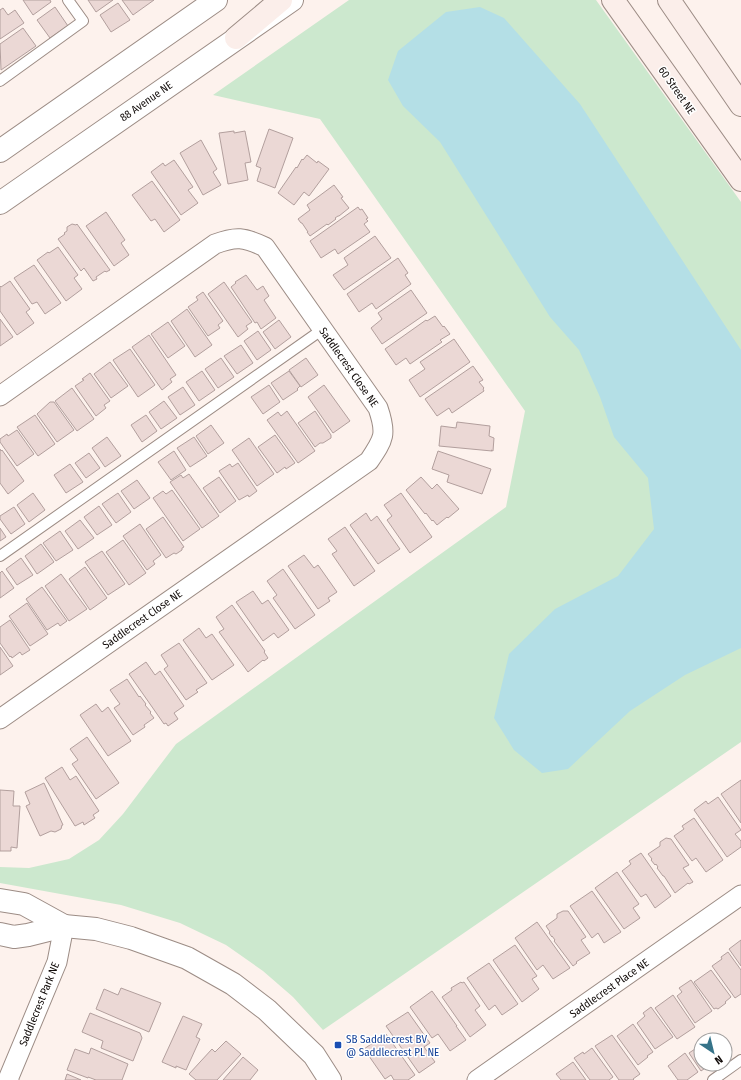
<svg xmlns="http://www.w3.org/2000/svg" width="741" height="1080" font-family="'Fira Sans Condensed',sans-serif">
<rect width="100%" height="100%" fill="#fdf2ed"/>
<path fill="#cce8ce" d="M349 0H596L741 202V742L323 1030 293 997 263 971 226 945 180 923 121 905 0 883V867L29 868 69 859 99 840 123 814 176 744 506 507 525 411 320 119 213 95Z"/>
<path fill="#b4dfe6" d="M480 7 504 18 580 104 741 350V648L685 675 630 711 568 769 542 773 514 750 494 718 509 654 555 609 618 576 654 529 648 478 614 437 600 397 579 350 550 317 440 142 403 106 388 80 398 51 446 12Z"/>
<g fill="#ebd8d5" stroke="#b29f9d">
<path d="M23 0H50L51 2 33 15Z"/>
<path d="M88 0H113L96 12Z"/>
<path d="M122 0H154L133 15Z"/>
<path d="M118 3 130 20 111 32 100 15Z"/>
<path d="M55 7 68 26 50 38 37 20Z"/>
<path d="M3 8 8 15 15 10 24 23 0 39V10Z"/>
<path d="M23 28 36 46 1 70 0 44Z"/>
<path d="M269 129 293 138 275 188 257 181 261 168 256 166Z"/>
<path d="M234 131V133L245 131 251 162 245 163 248 180 228 184 219 133Z"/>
<path d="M201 140 217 169 213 172 221 185 203 195 180 153Z"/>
<path d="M307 155 317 163 318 161 329 169 309 196 304 192 294 205 278 193 296 167 297 168 302 159 303 160Z"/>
<path d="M174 160 193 187 188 190 198 203 181 215 151 172 163 163 165 166Z"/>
<path d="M152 181 180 220 164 232 155 219 151 221 132 195Z"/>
<path d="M334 185 343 197 341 198 349 208 339 216H338L335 218 336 219 328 225 327 224 310 236 307 232H308L302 223H301L298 219 310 210 307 205Z"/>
<path d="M358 207 360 210 362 209 368 218 366 219 368 221 364 224 370 232 338 254 335 249 321 258 310 241Z"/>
<path d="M106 212 125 240 121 243 129 255 114 266 86 226Z"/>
<path d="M72 224 76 225 77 224 110 270 106 272 105 271 96 277 97 279 93 281 84 268 81 271 58 239 65 234 64 233 67 231V227Z"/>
<path d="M375 236 391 258 344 290 333 275 348 265 344 258Z"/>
<path d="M58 247 78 275 74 278 82 289 66 301 37 260 48 252 49 253Z"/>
<path d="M398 258 408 273 405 275 411 284 376 309 372 303 359 312 347 294Z"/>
<path d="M34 265 61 303 45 314 37 302 32 304 14 278Z"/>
<path d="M246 275 257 290 263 286 269 296 264 300 276 318 261 329 257 322 255 323 231 287 236 283 235 282Z"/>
<path d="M10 281 30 309 26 312 34 323 17 335 0 311V286L1 287Z"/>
<path d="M224 282 252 322 246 326 248 329 238 337 208 294Z"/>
<path d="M411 290 427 313 382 344 371 328 382 319 378 313Z"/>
<path d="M203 292 223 321 218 325 220 328 208 336 188 307 198 300 196 297Z"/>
<path d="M187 309 212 345 195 357 171 321Z"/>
<path d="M435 316 443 327 444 326 450 334 440 340 442 342 410 364 406 358 396 365 385 349 426 320 427 321Z"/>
<path d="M0 319 13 337 0 346Z"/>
<path d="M279 320 291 337 275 349 263 332Z"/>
<path d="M168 322 185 346 168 358 151 334Z"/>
<path d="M258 331 271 350 257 360 244 341Z"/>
<path d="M149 335 176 375 170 379 172 382 162 390 132 347Z"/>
<path d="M454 339 470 362 420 397 409 380 425 369 420 362Z"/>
<path d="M241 345 253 363 237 374 224 356Z"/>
<path d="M130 349 155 385 138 397 113 360Z"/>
<path d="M221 358 234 377 218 388 205 369Z"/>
<path d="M306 358 318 375 301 387 289 370Z"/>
<path d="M110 362 128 386 111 398 94 374Z"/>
<path d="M473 366 483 380 479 382 484 388 483 389 484 391 452 413 449 408 437 416 425 399Z"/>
<path d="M202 371 215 390 199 401 186 382Z"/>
<path d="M289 371 300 386 297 389 298 390 283 400 271 383Z"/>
<path d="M90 373 110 401 104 405 106 408 96 416 75 386 84 380 82 379Z"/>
<path d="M269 385 280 402 263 414 251 397Z"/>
<path d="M324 385 350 421 333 433 308 397Z"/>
<path d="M183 387 195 405 180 415 168 397Z"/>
<path d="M72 388 94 419 77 431 55 401Z"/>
<path d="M164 401 177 418 161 429 149 412Z"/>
<path d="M50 402H54L74 430 57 442 37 414Z"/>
<path d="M287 411 315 451 298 463 267 420 278 412 281 416Z"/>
<path d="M315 411 331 435V438L323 443H320L315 447 298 423Z"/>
<path d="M35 415 55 444 38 456 17 427Z"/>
<path d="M146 415 157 431 142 442 131 425Z"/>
<path d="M457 422 490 426 489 436 494 438 493 451 491 450 492 451 439 446 441 426 456 428Z"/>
<path d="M211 425 224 443 208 454 196 436Z"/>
<path d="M17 430 34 454 17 466 0 442V439L7 434 8 436Z"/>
<path d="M275 435 295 463 286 469 285 467 277 473 258 447Z"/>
<path d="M107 437 121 456 105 467 92 448Z"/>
<path d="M194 437 207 456 190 467 177 448Z"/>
<path d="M249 438 274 474 257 486 232 450Z"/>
<path d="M0 449 1 451 2 450 24 481 8 494 0 483Z"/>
<path d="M174 451 186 470 171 480 158 462Z"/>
<path d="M438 451 491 469 482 494 447 482 449 475 432 469Z"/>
<path d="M89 453 100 468 86 478 75 463Z"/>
<path d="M238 463 257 491 249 497 248 495 239 500 219 471 230 464 232 467Z"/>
<path d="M70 464 83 482 66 493 54 475Z"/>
<path d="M189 474 219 516 202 528 170 482 181 475 183 478Z"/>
<path d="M219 477 236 501 220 513 203 488Z"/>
<path d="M421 477 432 489 437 484 459 509 448 518 447 517 437 525 433 520 432 521 426 513 425 514 406 490Z"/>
<path d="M137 480 150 498 134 509 121 491Z"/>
<path d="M172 490 200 529 183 541 153 498 163 491 166 494Z"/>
<path d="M33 493 45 510 29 522 17 505Z"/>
<path d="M118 493 131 512 116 523 102 504Z"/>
<path d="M401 493 432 537 410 553 387 520 392 516 384 505Z"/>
<path d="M99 506 112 525 97 535 84 517Z"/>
<path d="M14 507 25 524 11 534 0 519V516Z"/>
<path d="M366 513 371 521 377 516 400 549 378 564 350 525Z"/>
<path d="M163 517 184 547 182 548V550L176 554 174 553 166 558 146 529Z"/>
<path d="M80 520 94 538 78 549 65 531Z"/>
<path d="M140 524 161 555 153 561 155 564 147 570 123 536Z"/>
<path d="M345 527 375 571 354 586 332 554 337 551 328 539Z"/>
<path d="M0 528 6 537 0 541Z"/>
<path d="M60 531 73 550 56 561 43 543Z"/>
<path d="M123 540 146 573 129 585 106 552Z"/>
<path d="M41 544 54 562 37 574 25 556Z"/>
<path d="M102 551 125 584 108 595 85 562Z"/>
<path d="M304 555 314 568 318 565 337 592 328 598 330 601 318 609 288 566Z"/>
<path d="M21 558 33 575 17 585 6 569Z"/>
<path d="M85 567 107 598 90 610 69 579Z"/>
<path d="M283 569 315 615 295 629 273 598 277 595 267 581Z"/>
<path d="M2 571 14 588 0 598V573Z"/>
<path d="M61 574 87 609 69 621 45 586Z"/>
<path d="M42 587 67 621 60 626 58 623 47 630 26 599Z"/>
<path d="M253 591 262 604 268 600 289 630 278 638 274 633 263 641 236 602Z"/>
<path d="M27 603 48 634 30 646 9 616Z"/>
<path d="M232 605 265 651 264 652 268 658 264 661 263 660 248 672 219 632 224 629 216 617Z"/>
<path d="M10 620 30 650 22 655 20 652 12 658 11 656 10 657 0 643V627Z"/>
<path d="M199 628 206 638 212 634 234 665 212 680 183 640Z"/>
<path d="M179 643 207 683 196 690 198 692 186 700 164 669 168 666 161 655Z"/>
<path d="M0 647 13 666 0 675Z"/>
<path d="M146 662 155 675 160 671 184 706 174 713 178 719 168 726 166 723 164 724 129 674Z"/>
<path d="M127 679 139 697 140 696 146 704 145 705 151 712 150 713 154 718 144 725 145 727 133 735 114 708 120 704 110 690Z"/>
<path d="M96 704 102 712 108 707 131 741 108 756 80 715Z"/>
<path d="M87 737 119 783 96 799 72 764 78 760 70 749Z"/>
<path d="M62 767 70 780 76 776 99 811 93 815 95 818 84 825 83 822 75 826 45 778Z"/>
<path d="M741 780V823L721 794Z"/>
<path d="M44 783 63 825H62L61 829 55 832 51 831 40 836 26 806 30 804 25 792Z"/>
<path d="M0 790 14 791 13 806H20L17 848 11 847V851H0Z"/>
<path d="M718 797 741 830 735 834 741 841V847L727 857 694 810 706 801 708 804Z"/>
<path d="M694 818 723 860 706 872 696 858 692 861 674 836 684 829 682 826Z"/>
<path d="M666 838 671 839 689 865 683 868 693 882 689 884 688 883 675 893 664 876H663L657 868 658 867 656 864 655 865 651 860 652 859 648 854 660 846V842Z"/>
<path d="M641 853 671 896 655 908 646 894 641 897 622 871 631 864 629 861Z"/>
<path d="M617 872 639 904 633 908 640 918 624 929 595 888Z"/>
<path d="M592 891 621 932 604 943 598 933 592 938 570 906Z"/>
<path d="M563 911H568L586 937 581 940 590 953 576 962 577 963 573 966 554 941 555 940 552 936V937L549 933 550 932 546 926 557 918V914Z"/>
<path d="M537 922 570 968 553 979 543 965 537 970 515 938Z"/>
<path d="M741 940V966L729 949Z"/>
<path d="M515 945 537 976 532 979 539 989 522 1002 493 960Z"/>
<path d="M728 952 741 970V994L735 998 712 966 722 959 721 957Z"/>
<path d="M489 963 518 1004 502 1015 495 1005 489 1010 467 978Z"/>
<path d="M711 970 731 997 725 1002 726 1003 718 1009 716 1008 714 1009 694 982Z"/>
<path d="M691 980 712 1011 695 1023 677 996 682 992 679 988Z"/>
<path d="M461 982 462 983 464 982 480 1006 475 1010 486 1025 470 1037 442 997 452 990 451 988Z"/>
<path d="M121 988 161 1003 149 1032 96 1009 104 989 118 995Z"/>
<path d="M432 991 457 1026H456L466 1040 450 1051 438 1034 432 1038 410 1007Z"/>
<path d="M673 995 695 1027 677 1039 655 1008Z"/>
<path d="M651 1007 673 1037 655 1049 637 1023 645 1016 643 1013Z"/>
<path d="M408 1012 430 1043 424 1047 435 1062 419 1073 386 1026Z"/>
<path d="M90 1013 140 1033 142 1038 133 1061 101 1048 103 1041 82 1032Z"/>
<path d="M183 1016 202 1024 196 1037 200 1039 186 1070 176 1066V1068L162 1062Z"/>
<path d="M633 1024 653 1052 647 1056 648 1057 638 1065 617 1036Z"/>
<path d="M386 1034 415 1075 408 1080H394L391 1075 385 1079 364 1049Z"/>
<path d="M612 1035 640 1074 633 1079 634 1080H619L595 1046Z"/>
<path d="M226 1041 241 1054 217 1080H196L189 1074 212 1049 215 1052Z"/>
<path d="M701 1045V1064H711L701 1071 689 1053Z"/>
<path d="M91 1048 128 1064 122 1080H96L88 1077V1078L67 1070 75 1049 89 1054Z"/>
<path d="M592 1048 613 1077 609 1080H590L574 1058 583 1052 584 1054Z"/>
<path d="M685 1053 698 1072 687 1080H678L668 1066Z"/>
<path d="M243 1057 258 1070 250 1080H223Z"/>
<path d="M573 1062 586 1080H561L556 1074Z"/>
<path d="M67 1074 81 1080H65Z"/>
</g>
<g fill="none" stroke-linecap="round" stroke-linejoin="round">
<defs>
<g id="service">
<path d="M0 81 83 21 68 0"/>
<path d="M0 556 323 329"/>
<path d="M713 1080 741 1060"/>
</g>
<g id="minor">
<path d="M0 396 215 244C236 236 244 237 265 247L378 408C387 434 384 439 369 461L0 719"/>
<path d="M9 1080V1077L57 962 64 926"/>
<path d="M477 1080 741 895"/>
</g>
<g id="tertiary">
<path d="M0 151 216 0"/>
<path d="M0 203 292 0"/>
<path d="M0 900 24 904 64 926"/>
<path d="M0 934 14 937 28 935 64 926 96 929 131 938 187 958 233 984 267 1010 314 1055 330 1080"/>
</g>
<g id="secondary">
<path d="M613 0 741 180"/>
<path d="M669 0 741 105"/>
<path d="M236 38 281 0"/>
</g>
</defs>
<use href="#service" stroke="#9c8c85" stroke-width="12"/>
<use href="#minor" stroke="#9c8c85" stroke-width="21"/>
<use href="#tertiary" stroke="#9c8c85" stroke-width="24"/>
<use href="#secondary" stroke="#9c8c85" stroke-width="24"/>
<use href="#service" stroke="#fff" stroke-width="10"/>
<use href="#minor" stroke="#fff" stroke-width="19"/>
<use href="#tertiary" stroke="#fff" stroke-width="22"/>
<use href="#secondary" stroke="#fbeeea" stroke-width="22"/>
</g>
<rect fill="#1a4fb4" stroke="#fff" stroke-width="1.5" x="334" y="1041" width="8" height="8" rx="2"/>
<g text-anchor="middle" stroke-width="3" stroke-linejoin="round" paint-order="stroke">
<g font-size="11" fill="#120c0a" stroke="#fff">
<text transform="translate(677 90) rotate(55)" y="4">60 Street NE</text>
<text transform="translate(146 101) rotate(-35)" y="4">88 Avenue NE</text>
<text transform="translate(349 367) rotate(55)" y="4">Saddlecrest Close NE</text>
<text transform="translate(142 619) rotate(-35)" y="4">Saddlecrest Close NE</text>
<text transform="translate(609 988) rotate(-35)" y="4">Saddlecrest Place NE</text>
<text transform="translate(39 1004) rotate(-68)" y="4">Saddlecrest Park NE</text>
</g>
<g font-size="11" fill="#164399" stroke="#fff" text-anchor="start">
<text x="346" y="1043">SB Saddlecrest BV<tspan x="346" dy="13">@ Saddlecrest PL NE</tspan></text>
</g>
</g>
<g transform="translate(713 1052) rotate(145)"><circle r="19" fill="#ffffff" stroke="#a09e9d"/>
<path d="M0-3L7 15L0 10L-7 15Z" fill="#367389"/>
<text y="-6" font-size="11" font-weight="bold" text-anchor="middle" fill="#120c0a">N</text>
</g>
</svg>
